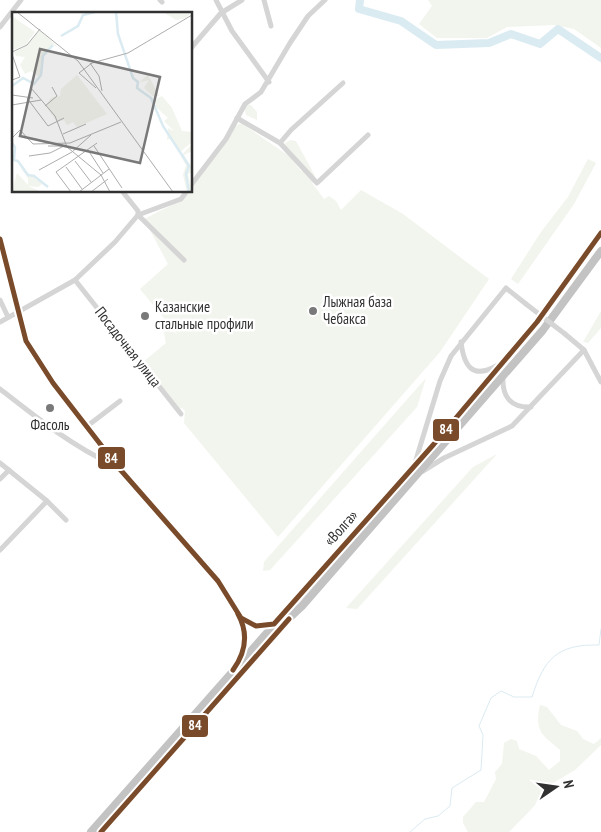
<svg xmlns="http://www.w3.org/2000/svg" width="601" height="832" font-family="'PT Sans Narrow',sans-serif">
<rect width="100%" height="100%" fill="#fff"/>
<g fill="#f2f5ed">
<path d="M428 0H601V48L574 29 554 25 507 27 487 38H437L419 24 432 6Z"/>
<path d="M248 105H251L257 112V120L246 115 244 107Z"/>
<path d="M241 123 289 156 302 172 300 165 284 144 290 140 296 141 315 176V182L312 183 324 199 329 196 336 201 341 210 361 190 403 214 489 279 440 352 278 537 184 423 185 411 182 408 179 409 143 362 166 343 164 333 168 328 177 334 140 289 168 264 144 219 184 199 236 126Z"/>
<path d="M588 159 596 163 574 204 518 284 511 279 541 232 568 197Z"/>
<path d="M601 311V328L588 343 583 342Z"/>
<path d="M426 378 417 407 270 570 263 571 264 562Z"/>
<path d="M497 454 357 609 346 608 473 467Z"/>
<path d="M540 705 547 707 561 725 577 731 583 739 594 744 601 738V745L575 770 548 786 549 791 509 832H468L463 823V817L476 802H484L496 779 495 772 502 764 504 743 511 739 517 741 519 749 536 756 549 770 560 761V750C542 734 534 732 540 705Z"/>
</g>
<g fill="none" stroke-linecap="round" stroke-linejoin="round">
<path stroke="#dbebf2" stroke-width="1" d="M410 832 425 819 438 816 450 806 452 788 481 770 483 735 479 726 491 698 501 691 514 697H532C544 659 557 644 599 645L601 629"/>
<path stroke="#dbebf2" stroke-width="8" d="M360 0 359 9 401 21 436 45 489 43 511 34 540 44 558 29 601 58"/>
<g stroke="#d5d5d5" stroke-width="5">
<path d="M160 0 162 2"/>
<path d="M216 0 232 31 269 82"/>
<path d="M264 0 271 26"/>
<path d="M0 27 21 0"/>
<path d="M191 48 221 13 242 0"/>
<path d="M237 118 280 143 317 183 368 135"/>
<path d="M280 143 291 130 343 83"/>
<path d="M191 185 226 139 245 104 261 92 290 43 308 16 325 0"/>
<path d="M122 191 138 211V215L184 260"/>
<path d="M0 239 18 312 32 353 118 467 218 581 241 618 244 628 245 650 241 660"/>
<path d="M75 280 181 414"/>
<path d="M0 300 8 317"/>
<path d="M0 322 75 280 115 242 138 215 181 199 187 191"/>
<path d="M565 334 584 350 601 382"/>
<path d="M461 342C464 367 473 380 498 365"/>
<path d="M503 377C502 397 511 408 531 407"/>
<path d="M0 389C37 418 72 446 115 466"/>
<path d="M86 427 120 401"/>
<path d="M0 463 47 501 66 520"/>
<path d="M415 463 440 381 451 356 506 288 526 304"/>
<path d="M423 471 444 458 512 426 584 350"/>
<path d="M0 479 9 470"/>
<path d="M0 550 47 501"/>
<path d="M242 618 256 626 274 624"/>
</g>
<g stroke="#c3c3c3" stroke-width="8">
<path d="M91 832 434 444 537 322 601 233"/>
<path d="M101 832 286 621 302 606 543 330 601 251"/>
</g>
<path stroke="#d5d5d5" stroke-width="5" d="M526 304 565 334"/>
<defs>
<g id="bus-1">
<path d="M0 239 26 341 53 383 118 467 218 581 241 618 256 626 274 624 434 444 537 322 601 233"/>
<path d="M233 670C246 652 249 634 238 614"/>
<path d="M101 832 289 619"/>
</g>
</defs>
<use href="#bus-1" stroke="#fff" stroke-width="9"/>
<use href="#bus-1" stroke="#7a4b2a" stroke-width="5"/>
</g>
<g fill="#797979" stroke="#fff" stroke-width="2">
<circle cx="313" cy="311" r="5"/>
<circle cx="145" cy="316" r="5"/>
<circle cx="50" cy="408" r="5"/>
</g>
<g text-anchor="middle" stroke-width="5" stroke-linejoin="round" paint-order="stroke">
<g font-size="15" fill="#313131" stroke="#fff" text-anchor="start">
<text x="323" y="307">Лыжная база<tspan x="323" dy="17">Чебакса</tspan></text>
<text x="155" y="312">Казанские<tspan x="155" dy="17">стальные профили</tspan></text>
<text x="50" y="430" text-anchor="middle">Фасоль</text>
</g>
<g font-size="15" fill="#313131" stroke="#fff">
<text transform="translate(128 347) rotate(52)" y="5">Посадочная улица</text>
<text transform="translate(341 528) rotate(-48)" y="5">«Волга»</text>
</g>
</g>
<g transform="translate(12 12)">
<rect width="180" height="180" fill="#fff"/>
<path d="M151 0H177L178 2 174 6 164 8ZM0 4 23 20 14 32 4 37H0ZM28 18 50 39 41 32 31 45 29 62 26 64 19 59 13 62 8 53 13 45 4 44 2 40 13 34ZM129 56 136 63 147 84H141L132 76 137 68 128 70 135 63ZM65 63 95 102 65 115 61 110 55 113 52 108 45 110 34 94 39 86 48 84 49 77ZM150 84 160 96 170 119 180 120V130L168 140 159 126 155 128 156 116 162 119 152 109 156 106 144 95 143 88ZM180 132V139L172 143 180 156V160L176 162 180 180H175L171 163 174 153 169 144ZM8 155 30 172 26 175 16 174 30 180H0L5 161 16 173V166Z" fill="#f2f5ed"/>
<path fill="none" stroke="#dbebf2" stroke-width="2.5" d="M104 0 106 22 121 66 126 70 125 76 139 86 151 114 177 154 174 162 177 180M49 24 66 14 71 3 83 0M0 74 11 66 22 72 29 63 31 44 41 33M0 131 3 135 2 148 6 149 16 163 22 164 36 175"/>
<path fill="none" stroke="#adadad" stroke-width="1" d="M5 0 66 49 161 180M0 40 15 33 28 17M0 42 8 65 0 68M78 51 87 64 90 79M19 76 43 104 55 135 89 163 98 180M84 76 67 61 80 51 116 41 180 3M0 83 21 86M15 86 36 114 52 106M0 93 29 88M33 94 45 84 40 75M51 122 74 112M0 126 8 118 21 132 58 131 109 110M36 134H52M82 134 110 176M76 138 91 161M17 144 38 141 52 134M63 149 79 170M54 155 70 177M27 158 60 140 79 123M59 180 44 160 85 131M67 180 97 157M79 180 96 167"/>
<path fill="#797979" fill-opacity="0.15" stroke="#797979" stroke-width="2.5" d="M28 37 148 65 128 151 8 124Z"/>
<rect width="180" height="180" fill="none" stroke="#313131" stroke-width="2.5"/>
</g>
<g stroke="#fff" stroke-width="2">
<rect x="432" y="418" width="28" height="24" rx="5" fill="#7a4b2a"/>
<rect x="97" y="446" width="29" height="24" rx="5" fill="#7a4b2a"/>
<rect x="181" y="714" width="28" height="24" rx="5" fill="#7a4b2a"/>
</g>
<g font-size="14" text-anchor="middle" font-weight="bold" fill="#fff">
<text x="446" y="434">84</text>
<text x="111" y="463">84</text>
<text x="195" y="730">84</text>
</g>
<g transform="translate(556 787) rotate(77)" stroke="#ffffff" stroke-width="4" paint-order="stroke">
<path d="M0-4L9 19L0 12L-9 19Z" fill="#313131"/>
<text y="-8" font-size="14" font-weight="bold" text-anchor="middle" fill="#313131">N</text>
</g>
</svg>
